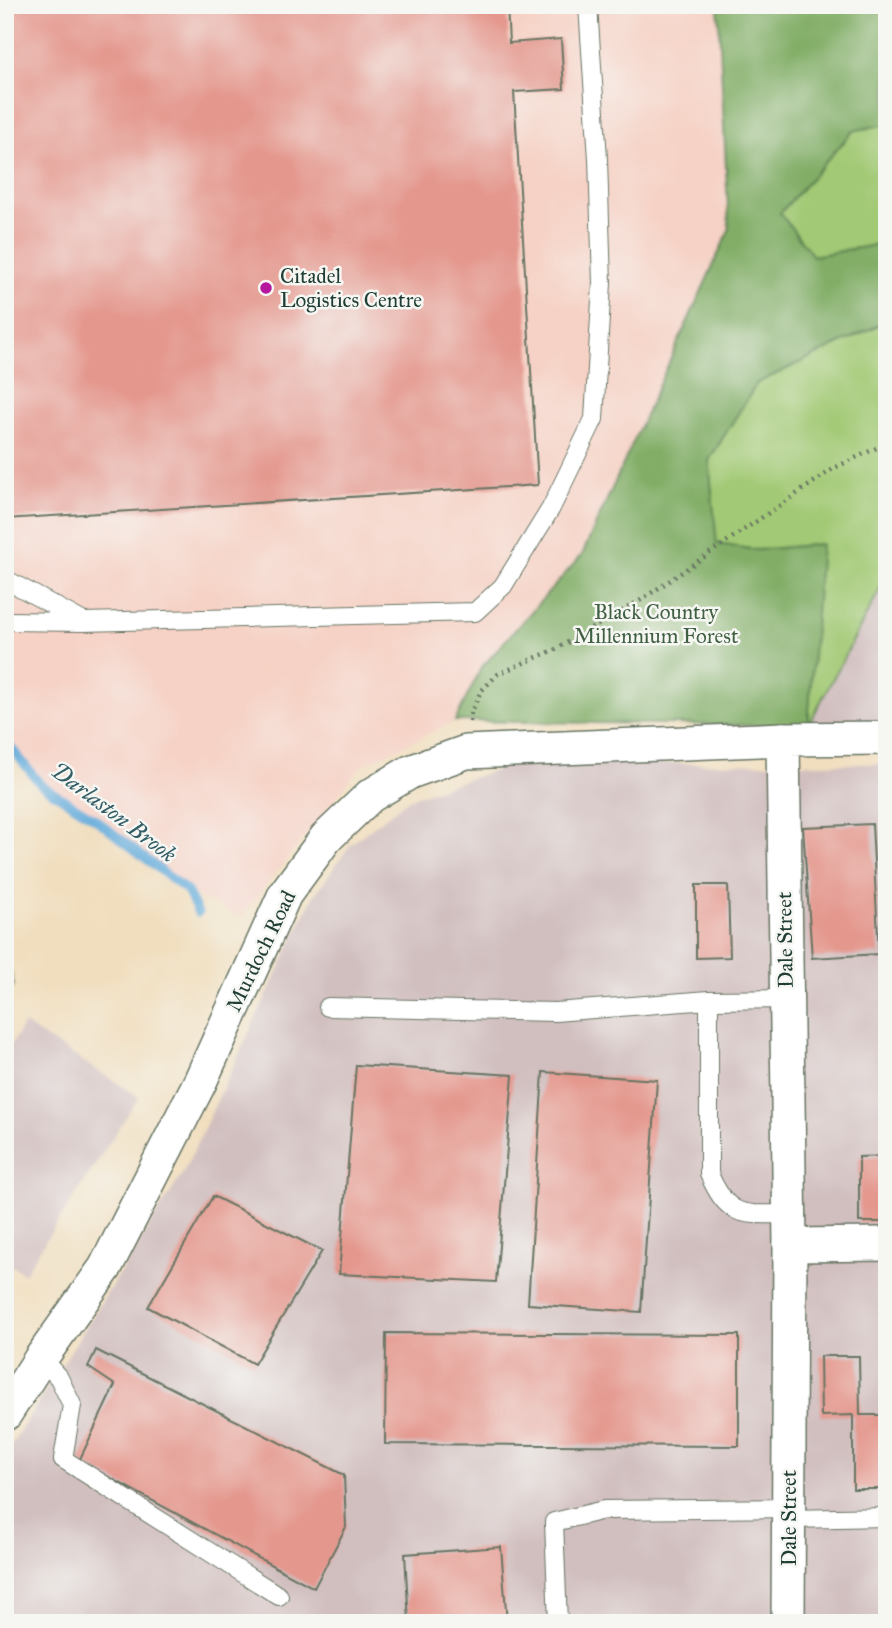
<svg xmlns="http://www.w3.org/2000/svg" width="892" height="1628" font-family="'IM FELL Great Primer',serif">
<rect width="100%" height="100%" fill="#f6f6f2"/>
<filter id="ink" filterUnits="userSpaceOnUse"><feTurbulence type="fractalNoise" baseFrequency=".0143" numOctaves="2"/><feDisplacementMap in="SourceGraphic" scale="14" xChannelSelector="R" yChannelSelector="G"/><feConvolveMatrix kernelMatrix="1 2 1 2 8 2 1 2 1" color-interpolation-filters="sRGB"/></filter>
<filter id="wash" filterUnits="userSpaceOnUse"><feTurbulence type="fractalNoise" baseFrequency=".00686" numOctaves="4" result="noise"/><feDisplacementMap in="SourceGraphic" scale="28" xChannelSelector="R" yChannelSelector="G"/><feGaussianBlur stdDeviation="1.57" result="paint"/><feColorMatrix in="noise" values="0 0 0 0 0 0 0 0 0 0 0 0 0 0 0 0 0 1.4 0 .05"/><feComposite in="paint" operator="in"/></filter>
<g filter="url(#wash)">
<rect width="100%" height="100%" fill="#f1debe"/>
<path fill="#f6d1c5" d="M5 5H718L729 230 582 555 482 668 455 721 361 766 241 917 187 891 94 818 41 785 5 740Z"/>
<g fill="#d1bfbf">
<path d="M885 575 887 726H808Z"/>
<path d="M518 763 887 764V1623H5V1455L183 1173 313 897 351 844 410 798Z"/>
<path d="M24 1024 139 1097 24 1274 5 1261V1055Z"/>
</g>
<g fill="#a2c974" stroke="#608354" stroke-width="2">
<path d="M887 124V239L870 246 813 256 780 213 853 130Z"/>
<path d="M887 321V576L808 726 820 544 757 550 716 544 709 460 757 383Z"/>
</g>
<g fill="#81ad66" stroke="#50754d" stroke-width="2">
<path d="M718 5H887V124L853 131 780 213 813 256 870 246 887 239V321L757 383 709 460 717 544 757 550 821 544 808 726 455 721 481 668 582 555 729 230Z"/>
<path d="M5 951 14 985 5 999Z"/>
</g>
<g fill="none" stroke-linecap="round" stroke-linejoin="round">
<path stroke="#63abda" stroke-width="9" d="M5 740 41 785 94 818 187 891 198 913"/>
</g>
<g id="blocks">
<g fill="#e4978d">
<path d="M5 5H507L509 43 561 39 564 89 514 92 538 485 5 519Z"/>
<path d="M872 824 879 954 812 958 803 827Z"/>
<path d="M696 885H728L730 957 696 958Z"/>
<path d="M356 1065 513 1075 496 1282 339 1274Z"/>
<path d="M543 1072 657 1080 641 1312 528 1304Z"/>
<path d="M887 1156V1222H859V1157Z"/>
<path d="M213 1196 322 1251 254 1364 148 1307Z"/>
<path d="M386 1333 739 1335V1446L385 1444Z"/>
<path d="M96 1350 344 1475 346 1527 314 1588 79 1461 115 1385 88 1367Z"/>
<path d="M820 1356H859L860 1415H887V1489H853V1415L821 1416Z"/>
<path d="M501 1547 507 1623H409L405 1554Z"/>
</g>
</g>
</g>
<g filter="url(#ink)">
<use href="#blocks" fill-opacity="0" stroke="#687564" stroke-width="2"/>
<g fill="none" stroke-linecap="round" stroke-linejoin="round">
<defs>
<g id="service">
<path d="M5 579 80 620"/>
<path d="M5 621 83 622 475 612 503 586 551 508 594 419 602 283 598 159 588 5"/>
<path d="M709 1000V1174C729 1220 744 1214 789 1214"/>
<path d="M328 1007 555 1012 709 1000 786 999"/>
<path d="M41 1358 59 1378 72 1405 63 1459 279 1596"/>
<path d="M789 1519 887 1517"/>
<path d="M558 1623 554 1522 604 1510 789 1508"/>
</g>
<g id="minor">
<path d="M790 1245 887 1244"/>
<path d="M5 1414 41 1358 105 1268 200 1082 285 894 326 838 370 796 410 772 466 752 783 739"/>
<path d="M788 1623 790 1245 783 739 887 738"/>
</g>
</defs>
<use href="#service" stroke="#687564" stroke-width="20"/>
<use href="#minor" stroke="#687564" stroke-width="36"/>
<path stroke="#687564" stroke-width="4.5" stroke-dasharray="2 5" stroke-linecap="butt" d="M470 722 471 712 481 691 498 674 556 649 641 600 836 467 887 443"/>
<use href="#service" stroke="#fff" stroke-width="18"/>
<use href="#minor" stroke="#fff" stroke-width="33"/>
</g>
</g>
<circle fill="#b5179e" stroke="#f6f6f2" stroke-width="2.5" cx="266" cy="288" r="7"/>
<g text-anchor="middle" stroke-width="5" stroke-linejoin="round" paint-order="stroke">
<g font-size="21" fill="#1f3d34" stroke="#f6f6f2" text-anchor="start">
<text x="280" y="283">Citadel<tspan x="280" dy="24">Logistics Centre</tspan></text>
</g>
<g font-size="21" fill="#406044" stroke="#f6f6f2">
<text x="656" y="619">Black Country<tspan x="656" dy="24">Millennium Forest</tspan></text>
</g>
<g font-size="21" fill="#1f3d34" stroke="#f6f6f2">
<text transform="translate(785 940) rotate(-91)" y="7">Dale Street</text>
<text transform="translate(261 951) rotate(-64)" y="7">Murdoch Road</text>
<text transform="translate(789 1518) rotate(-90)" y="7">Dale Street</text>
</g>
<g font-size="23" font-style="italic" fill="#335e66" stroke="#f6f6f2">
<text transform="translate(114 812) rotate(37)" y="8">Darlaston Brook</text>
</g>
</g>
<rect width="892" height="1628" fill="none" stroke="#f6f6f2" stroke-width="28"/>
</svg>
